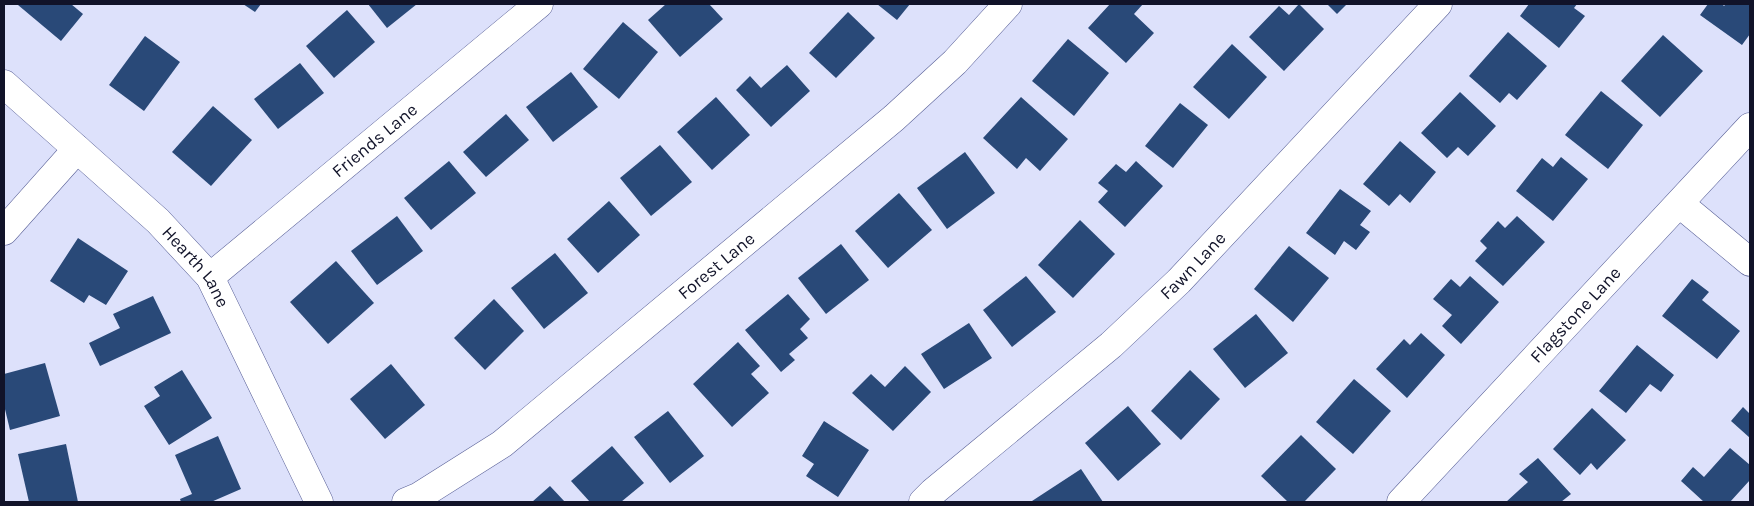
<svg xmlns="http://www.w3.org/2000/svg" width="1754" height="506" font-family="Karla,sans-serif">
<rect width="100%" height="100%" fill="#dde1fb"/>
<g fill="#294978">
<path d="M19 4H71L83 14 61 41 18 5Z"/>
<path d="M243 4H261L255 12Z"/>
<path d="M368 4H417L387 28Z"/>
<path d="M666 4H709L723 19 680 57 648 20Z"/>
<path d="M877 4H910L897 20Z"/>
<path d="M1110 4H1143L1134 14 1154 33 1126 63 1088 28Z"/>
<path d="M1299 4 1324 29 1284 71 1249 37 1279 6 1289 15Z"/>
<path d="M1327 4H1347L1337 14Z"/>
<path d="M1529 4H1577L1574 8 1585 16 1559 48 1520 16Z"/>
<path d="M1708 4H1722L1724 6 1726 4H1750V34L1742 45 1700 15Z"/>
<path d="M347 10 375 42 334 78 306 46Z"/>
<path d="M848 12 875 38 836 78 809 53Z"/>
<path d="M623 22 658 52 619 99 583 69Z"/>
<path d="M1508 32 1547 66 1517 100 1509 93 1500 103 1469 76Z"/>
<path d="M1663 35 1703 71 1660 117 1621 81Z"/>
<path d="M145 36 180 62 144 111 109 85Z"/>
<path d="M1068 39 1109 73 1074 116 1032 81Z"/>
<path d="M1232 44 1267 77 1229 119 1193 87Z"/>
<path d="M300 63 324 93 278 129 254 99Z"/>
<path d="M787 65 810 91 771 127 736 90 750 76 761 88Z"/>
<path d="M571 72 598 107 553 142 526 107Z"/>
<path d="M1601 91 1643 125 1608 169 1565 135Z"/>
<path d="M1460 92 1496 126 1468 156 1458 147 1447 158 1421 133Z"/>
<path d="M716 97 750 135 712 170 677 132Z"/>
<path d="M1021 97 1068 139 1040 171 1026 158 1017 169 983 138Z"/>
<path d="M1180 103 1208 125 1173 168 1145 146Z"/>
<path d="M213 106 252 140 211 186 172 152Z"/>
<path d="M506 114 529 140 486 177 463 152Z"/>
<path d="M1400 141 1436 172 1410 203 1400 194 1389 206 1363 184Z"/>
<path d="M660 145 692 182 651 216 620 178Z"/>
<path d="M965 152 995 193 947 229 917 188Z"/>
<path d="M1561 157 1588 179 1553 221 1516 191 1542 158 1553 167Z"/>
<path d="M449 161 476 193 431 230 404 198Z"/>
<path d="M1136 161 1163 186 1125 227 1098 202 1108 191 1098 183 1116 164 1126 172Z"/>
<path d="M1340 189 1371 211 1360 225 1370 232 1356 250 1344 241 1335 255 1306 233Z"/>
<path d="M899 193 932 230 888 268 855 231Z"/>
<path d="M609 201 640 235 598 273 567 239Z"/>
<path d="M397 216 423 251 377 285 351 251Z"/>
<path d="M1517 216 1545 242 1503 286 1475 261 1487 248 1480 241 1498 221 1505 228Z"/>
<path d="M1080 220 1115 254 1073 298 1038 265Z"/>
<path d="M78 238 128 271 106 305 89 295 84 303 50 281Z"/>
<path d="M841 244 869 280 826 314 798 278Z"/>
<path d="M1289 246 1329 278 1293 322 1254 289Z"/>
<path d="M555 253 588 293 544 329 511 288Z"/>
<path d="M336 261 374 303 328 344 290 302Z"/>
<path d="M1026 276 1056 312 1012 347 983 310Z"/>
<path d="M1470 276 1499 302 1461 344 1442 326 1452 315 1433 299 1451 279 1460 287Z"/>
<path d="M1692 279 1709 292 1702 300 1740 331 1717 359 1662 316Z"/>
<path d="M788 294 810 319 800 329 808 338 789 354 795 360 781 372 745 330Z"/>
<path d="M153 296 171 333 100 366 89 343 120 328 113 314Z"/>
<path d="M494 299 524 331 485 370 454 338Z"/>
<path d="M1256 314 1288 353 1245 388 1213 349Z"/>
<path d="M969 323 992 358 944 389 921 354Z"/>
<path d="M1421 333 1445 355 1407 398 1376 369 1404 339 1410 345Z"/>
<path d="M738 342 760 366 751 374 769 393 732 427 693 384Z"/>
<path d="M1637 345 1674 375 1661 392 1650 384 1626 413 1599 391Z"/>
<path d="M45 363 60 416 10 430 4 405V374Z"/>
<path d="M391 364 425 405 385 439 350 399Z"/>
<path d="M905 366 931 392 893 431 852 393 871 374 885 387Z"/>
<path d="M182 370 212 418 169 445 144 406 160 396 154 387Z"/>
<path d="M1190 370 1220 399 1181 440 1151 411Z"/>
<path d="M1354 379 1391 411 1353 454 1316 422Z"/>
<path d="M1128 406 1161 444 1118 481 1085 443Z"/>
<path d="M1743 407 1750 414V438L1731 421Z"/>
<path d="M1592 408 1626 440 1597 470 1591 463 1580 475 1553 449Z"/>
<path d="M668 411 704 456 670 483 634 437Z"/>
<path d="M824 421 869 450 838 497 806 476 814 464 802 456Z"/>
<path d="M1301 435 1336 469 1304 502H1288L1261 476Z"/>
<path d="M218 436 241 489 211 502H181L180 499 192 494 175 455Z"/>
<path d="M66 444 78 502H29L18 454Z"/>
<path d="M612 446 644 483 621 502H590L571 481Z"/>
<path d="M1730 448 1750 465V480L1730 502H1704L1681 481 1693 467 1704 477Z"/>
<path d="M1538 458 1571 494 1561 502H1506L1528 482 1519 474Z"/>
<path d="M1081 469 1103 502H1033L1032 501Z"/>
<path d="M550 486 565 502H532Z"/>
</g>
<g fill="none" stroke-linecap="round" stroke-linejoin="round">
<defs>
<g id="minor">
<path id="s1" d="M4 84 158 221 210 277 319 502"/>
<path d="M1680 204 1750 262"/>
<path d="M4 231 77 149"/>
<path id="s2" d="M210 277 539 4"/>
<path id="s3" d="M406 502 418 497 502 444 894 118 955 62 1008 4"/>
<path id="s4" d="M923 502 933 492 1111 345 1179 281 1438 4"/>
<path id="s5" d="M1401 502 1750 127"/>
</g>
</defs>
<use href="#minor" stroke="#596097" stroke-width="29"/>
<use href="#minor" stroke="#fff" stroke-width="28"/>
</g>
<g text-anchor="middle" stroke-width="5" stroke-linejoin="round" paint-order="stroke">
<g font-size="18" fill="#111329" stroke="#dde1fb">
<text dy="6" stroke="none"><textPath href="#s2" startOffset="214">Friends Lane</textPath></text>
<text dy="6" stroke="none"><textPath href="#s3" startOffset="391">Forest Lane</textPath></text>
<text dy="6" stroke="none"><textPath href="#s4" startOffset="359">Fawn Lane</textPath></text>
<text dy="6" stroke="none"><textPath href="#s1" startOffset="266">Hearth Lane</textPath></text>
<text dy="6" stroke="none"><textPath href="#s5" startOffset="256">Flagstone Lane</textPath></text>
</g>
</g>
<rect width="1754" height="506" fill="none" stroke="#111329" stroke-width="10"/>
</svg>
